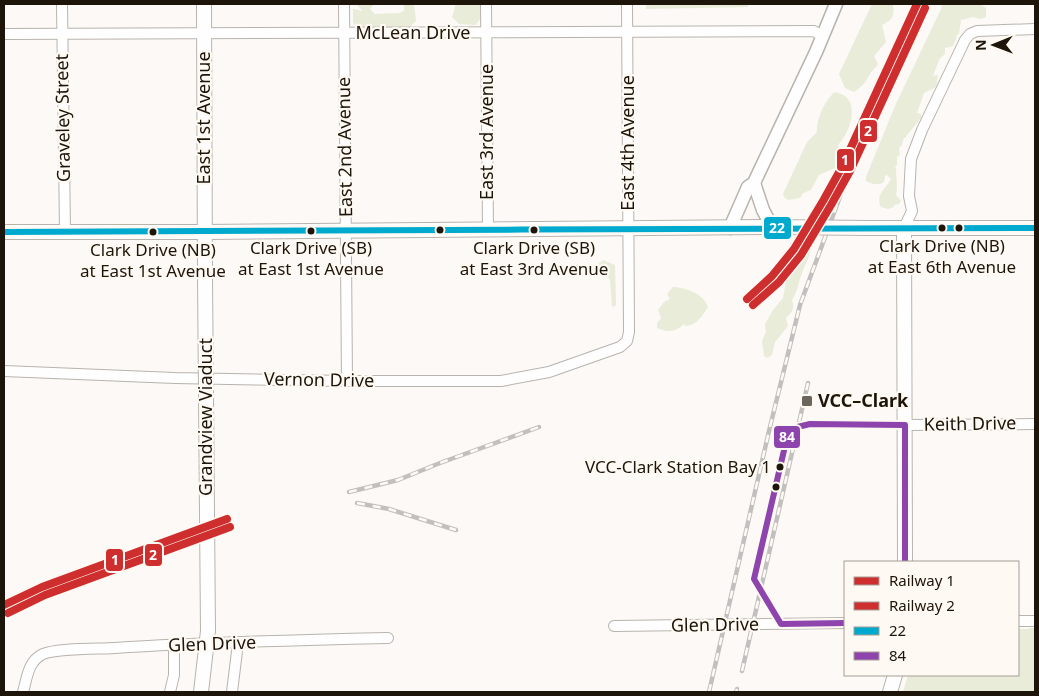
<svg xmlns="http://www.w3.org/2000/svg" width="1039" height="696" font-family="'Noto Sans',sans-serif">
<rect width="100%" height="100%" fill="#fcf9f6"/>
<g fill="#e9ecd9">
<path d="M356 4H374L370 9 375 14 399 13 404 11V4H414L416 21 409 28 392 35 382 27 360 29 353 23V9L363 11Z"/>
<path d="M456 4H482L483 14 476 25 459 24 452 17Z"/>
<path d="M646 4H748V7L646 9Z"/>
<path d="M872 4H893C894 16 894 19 882 25L886 42 874 56 878 64C876 68 872 70 870 74 864 84 864 85 854 92L845 88 839 74Z"/>
<path d="M942 4 981 5 986 8V17L980 19 973 17 961 20 959 34 956 35 957 37 953 46 945 48V54L940 58 933 76 937 75 938 76 936 87 924 93 917 113 921 114V118L903 140 902 145 899 148 900 155 897 157V164L895 168 896 169C896 177 898 188 896 195L901 201 899 204 894 205V207L888 209 881 207C875 194 886 189 891 179L887 175 885 176 884 182C878 186 872 184 866 181V177L895 106 941 9Z"/>
<path d="M835 92C838 93 843 94 846 97 859 109 848 135 838 145L841 156 835 168 819 175 811 190 803 193 800 198 788 200 784 197 783 194 807 142 817 132C816 119 825 100 835 92Z"/>
<path d="M810 245C812 256 805 263 802 273 798 282 798 291 792 300 795 308 792 313 786 318L788 326 775 342 772 355 767 358 764 356 762 341 766 332 765 324 773 310 783 298 786 280 797 267 799 256 804 251 805 246Z"/>
<path d="M603 260 615 265 616 305 614 307 612 306 610 280 605 273H601L598 268 599 263Z"/>
<path d="M673 287C686 288 703 293 708 307 702 316 697 325 686 326L684 324C676 332 668 333 657 328V323L661 318 658 310 664 302 670 299 667 294Z"/>
<path d="M1030 628H1035V692H903L908 675H1018V629H1028Z"/>
</g>
<g fill="none" stroke-linecap="round" stroke-linejoin="round">
<defs>
<g id="minor">
<path d="M62 4 65 231"/>
<path d="M344 4 347 381"/>
<path d="M486 4 488 229"/>
<path d="M4 34 814 31 822 36"/>
<path d="M904 228 912 211 909 196 911 159 922 130 965 40 970 34 977 31 1035 29"/>
<path d="M4 371 175 378 347 381H501L549 372 620 347 627 341 629 332 627 4"/>
<path d="M905 425 1035 424"/>
<path d="M1018 621H1035"/>
<path d="M614 626 845 623"/>
<path d="M23 692C27 678 28 661 43 654 57 648 98 649 115 648 206 642 297 640 388 638"/>
<path d="M170 692 174 675V645"/>
<path d="M232 692 238 643"/>
</g>
<g id="tertiary">
<path d="M754 183 763 210 772 227"/>
<path d="M730 228 748 187 754 183 761 168 816 52 836 4"/>
</g>
<g id="secondary">
<path d="M204 4 205 277"/>
<path d="M869 228H1035"/>
<path d="M904 228 905 562"/>
<path d="M4 232H205L772 227"/>
<path d="M890 692 895 675"/>
</g>
</defs>
<use href="#minor" stroke="#b9b3ad" stroke-width="12"/>
<use href="#tertiary" stroke="#b9b3ad" stroke-width="15"/>
<use href="#secondary" stroke="#b9b3ad" stroke-width="16"/>
<use href="#minor" stroke="#fffefe" stroke-width="10"/>
<use href="#tertiary" stroke="#fffefe" stroke-width="12"/>
<use href="#secondary" stroke="#fffefe" stroke-width="14"/>
<defs>
<g id="rail">
<path d="M349 492 398 480 440 463 539 427"/>
<path d="M357 503 389 509 456 530"/>
<path d="M742 671 808 383"/>
<path d="M709 692 769 431 800 305 886 72"/>
<path d="M736 692 737 689"/>
</g>
</defs>
<use href="#rail" stroke="#c1c0be" stroke-width="4.5"/>
<use href="#rail" stroke="#fff9f3" stroke-width="2.5" stroke-dasharray="8" stroke-linecap="butt"/>
<defs>
<g id="secondary-bridge">
<path d="M772 227 869 228"/>
<path d="M201 692 208 631 205 277"/>
</g>
</defs>
<use href="#secondary-bridge" stroke="#b9b3ad" stroke-width="16" stroke-linecap="butt"/>
<use href="#secondary-bridge" stroke="#fffefe" stroke-width="14"/>
<defs>
<path id="bus-1" d="M4 232C348 232 691 227 1035 228"/>
<path id="bus-2" d="M845 623 781 624 754 579 789 429 810 424 905 425V562"/>
</defs>
<use href="#bus-1" stroke="#fff9f3" stroke-width="10"/>
<use href="#bus-2" stroke="#fff9f3" stroke-width="10"/>
<use href="#bus-1" stroke="#00a9ce" stroke-width="6"/>
<use href="#bus-2" stroke="#8e44ad" stroke-width="6"/>
<defs>
<g id="rail-1">
<path d="M747 299 772 276 794 249 823 201 842 167 917 4"/>
<path d="M4 605 42 587 227 519"/>
</g>
<g id="rail-2">
<path d="M753 305 779 282 801 255 831 205 850 171 925 8"/>
<path d="M8 613 45 595 230 527"/>
</g>
</defs>
<use href="#rail-1" stroke="#fff9f3" stroke-width="11"/>
<use href="#rail-2" stroke="#fff9f3" stroke-width="11"/>
<use href="#rail-1" stroke="#cf2e2f" stroke-width="8"/>
<use href="#rail-2" stroke="#cf2e2f" stroke-width="8"/>
</g>
<g fill="#1e150a" stroke="#fff9f3" stroke-width="2">
<circle cx="942" cy="228" r="4.5"/>
<circle cx="959" cy="228" r="4.5"/>
<circle cx="440" cy="230" r="4.5"/>
<circle cx="534" cy="230" r="4.5"/>
<circle cx="311" cy="231" r="4.5"/>
<circle cx="153" cy="232" r="4.5"/>
<circle cx="780" cy="467" r="4.5"/>
<circle cx="776" cy="487" r="4.5"/>
</g>
<rect fill="#6c655d" stroke="#fff9f3" stroke-width="2" x="801" y="395" width="12" height="12" rx="2.5"/>
<g text-anchor="middle" stroke-width="4.5" stroke-linejoin="round" paint-order="stroke">
<g font-size="17" fill="#1e150a" stroke="#fff9f3">
<text x="942" y="252">Clark Drive (NB)<tspan x="942" dy="21">at East 6th Avenue</tspan></text>
<text x="311" y="254">Clark Drive (SB)<tspan x="311" dy="21">at East 1st Avenue</tspan></text>
<text x="534" y="254">Clark Drive (SB)<tspan x="534" dy="21">at East 3rd Avenue</tspan></text>
<text x="153" y="256">Clark Drive (NB)<tspan x="153" dy="21">at East 1st Avenue</tspan></text>
<text x="771" y="473" text-anchor="end">VCC-Clark Station Bay 1</text>
</g>
<g font-size="18" fill="#1e150a" stroke="#fff9f3">
<text x="413" y="39">McLean Drive</text>
<text transform="translate(63 118) rotate(-91)" y="6">Graveley Street</text>
<text transform="translate(204 118) rotate(-90)" y="6">East 1st Avenue</text>
<text transform="translate(487 132) rotate(-90)" y="6">East 3rd Avenue</text>
<text transform="translate(628 143) rotate(-90)" y="6">East 4th Avenue</text>
<text transform="translate(345 147) rotate(-91)" y="6">East 2nd Avenue</text>
<text transform="translate(319 380) rotate(1)" y="6">Vernon Drive</text>
<text transform="translate(206 417) rotate(-90)" y="6">Grandview Viaduct</text>
<text transform="translate(970 424) rotate(-1)" y="6">Keith Drive</text>
<text transform="translate(715 625) rotate(-1)" y="6">Glen Drive</text>
<text transform="translate(212 644) rotate(-2)" y="6">Glen Drive</text>
</g>
<g font-size="18" font-weight="bold" fill="#1e150a" stroke="#fff9f3" text-anchor="start">
<text x="818" y="407">VCC–Clark</text>
</g>
</g>
<g stroke="#fff9f3" stroke-width="2">
<rect x="859" y="119" width="19" height="24" rx="5" fill="#cf2e2f"/>
<rect x="836" y="148" width="19" height="24" rx="5" fill="#cf2e2f"/>
<rect x="763" y="216" width="29" height="24" rx="5" fill="#00a9ce"/>
<rect x="773" y="425" width="28" height="24" rx="5" fill="#8e44ad"/>
<rect x="144" y="543" width="19" height="24" rx="5" fill="#cf2e2f"/>
<rect x="105" y="548" width="19" height="24" rx="5" fill="#cf2e2f"/>
</g>
<g font-size="14" text-anchor="middle" font-weight="bold" fill="#fff">
<text x="868" y="136">2</text>
<text x="845" y="165">1</text>
<text x="777" y="233">22</text>
<text x="787" y="442">84</text>
<text x="153" y="560">2</text>
<text x="115" y="565">1</text>
</g>
<rect width="1039" height="696" fill="none" stroke="#1e150a" stroke-width="10"/>
<rect x="844" y="561" width="175" height="115" fill="#fff9f3" stroke="#a59e96"/>
<rect x="854" y="577" width="25" height="8" fill="#cf2e2f" stroke="#a59e96"/>
<text x="889" y="586" font-size="15" fill="#1e150a">Railway 1</text>
<rect x="854" y="602" width="25" height="8" fill="#cf2e2f" stroke="#a59e96"/>
<text x="889" y="611" font-size="15" fill="#1e150a">Railway 2</text>
<rect x="854" y="627" width="25" height="8" fill="#00a9ce" stroke="#a59e96"/>
<text x="889" y="636" font-size="15" fill="#1e150a">22</text>
<rect x="854" y="652" width="25" height="8" fill="#8e44ad" stroke="#a59e96"/>
<text x="889" y="661" font-size="15" fill="#1e150a">84</text>
<g transform="translate(994 45) rotate(269)" stroke="#fff9f3" stroke-width="4" paint-order="stroke">
<path d="M0-4L9 19L0 12L-9 19Z" fill="#1e150a"/>
<text y="-8" font-size="14" font-weight="bold" text-anchor="middle" fill="#1e150a">N</text>
</g>
</svg>
